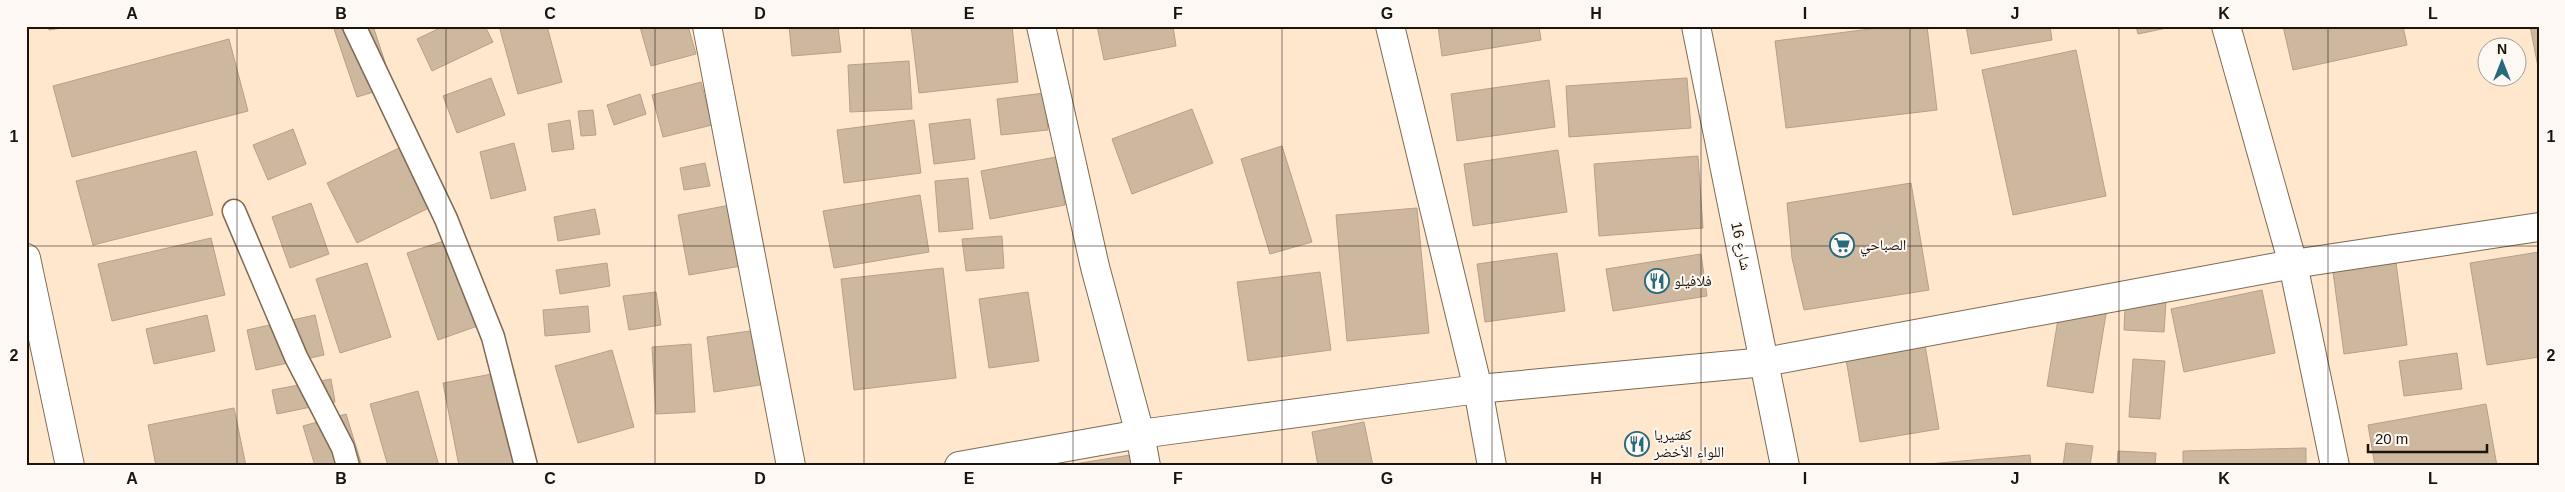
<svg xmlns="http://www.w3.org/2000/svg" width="2565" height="492" font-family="Arial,'Noto Naskh Arabic',sans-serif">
<rect width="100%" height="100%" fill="#ffe7ce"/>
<g fill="#cdb79e" stroke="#b7a088">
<path d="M48 26H75L49 30Z"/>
<path d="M333 26H373L393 86 357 97Z"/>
<path d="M444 26H485L493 42 432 71 417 39Z"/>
<path d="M499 26H547L562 82 518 94Z"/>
<path d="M688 26 696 54 651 66 640 27Z"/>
<path d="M789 26H838L841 52 792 56Z"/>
<path d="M911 26H1012L1018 82 919 93Z"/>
<path d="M1097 26H1173L1176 46 1104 60Z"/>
<path d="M1438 26H1539L1541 40 1442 56Z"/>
<path d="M1894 26H1927L1937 110 1786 128 1775 41Z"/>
<path d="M1966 26H2050L2052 40 1971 54Z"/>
<path d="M2136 26H2176L2138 34Z"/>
<path d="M2283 26H2403L2407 45 2293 70Z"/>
<path d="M2530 26H2539V72Z"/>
<path d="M229 39 248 111 72 157 53 86Z"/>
<path d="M2076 50 2106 196 2013 215 1982 70Z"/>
<path d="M909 61 912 109 850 112 848 65Z"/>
<path d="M491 78 505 115 457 133 443 96Z"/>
<path d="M1687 78 1691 128 1569 137 1566 86Z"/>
<path d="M1549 80 1555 127 1457 141 1451 94Z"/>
<path d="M701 82 712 125 663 137 652 95Z"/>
<path d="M1044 93 1048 130 1001 135 997 99Z"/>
<path d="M640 94 646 114 614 125 607 105Z"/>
<path d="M1192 109 1213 163 1132 194 1112 139Z"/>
<path d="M593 110 596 135 581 136 578 111Z"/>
<path d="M970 119 975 159 934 164 929 124Z"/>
<path d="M570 120 574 149 552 152 548 124Z"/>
<path d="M914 120 921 173 844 183 837 130Z"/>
<path d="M293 129 306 164 268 180 253 145Z"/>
<path d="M514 143 526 190 491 199 480 152Z"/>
<path d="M405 145 435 205 357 243 327 183Z"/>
<path d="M1282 146 1312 242 1270 254 1241 159Z"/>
<path d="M1558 150 1567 212 1473 226 1464 164Z"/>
<path d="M196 151 213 215 93 245 76 181Z"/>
<path d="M1698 156 1703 228 1599 236 1594 164Z"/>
<path d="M1056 157 1065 205 990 219 981 171Z"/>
<path d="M705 163 710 186 684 190 680 168Z"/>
<path d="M968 178 973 229 939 232 935 181Z"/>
<path d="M1911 183 1929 290 1804 310 1792 258 1787 203Z"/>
<path d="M920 195 929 252 834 268 823 211Z"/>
<path d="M311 203 329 254 290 268 272 217Z"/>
<path d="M730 205 741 266 689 275 678 215Z"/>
<path d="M1417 208 1429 333 1347 341 1336 215Z"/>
<path d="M595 209 600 234 558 241 554 217Z"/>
<path d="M1002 236 1004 268 966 271 962 239Z"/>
<path d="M456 237 486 323 438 340 407 253Z"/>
<path d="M211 238 225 295 112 321 98 264Z"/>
<path d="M2539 252V357L2487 365 2470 263Z"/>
<path d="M1557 253 1565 311 1485 322 1477 264Z"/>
<path d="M1701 254 1707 296 1613 311 1606 269Z"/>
<path d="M367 263 391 337 340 353 316 279Z"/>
<path d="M607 263 610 286 560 294 556 270Z"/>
<path d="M2396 263 2407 345 2344 354 2333 272Z"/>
<path d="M943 268 956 378 854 390 841 279Z"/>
<path d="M1320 272 1331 350 1248 361 1237 282Z"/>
<path d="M2126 283 2167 286 2164 332 2124 330Z"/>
<path d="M2262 290 2275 353 2184 372 2171 309Z"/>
<path d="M656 292 661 325 629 330 623 296Z"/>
<path d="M1028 292 1039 361 989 368 979 299Z"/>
<path d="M2061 301 2107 308 2093 393 2047 386Z"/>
<path d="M588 306 590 332 545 336 543 310Z"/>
<path d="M207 315 215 351 154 364 146 329Z"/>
<path d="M315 315 324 355 256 370 247 330Z"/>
<path d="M757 330 766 384 714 392 707 337Z"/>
<path d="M691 344 695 412 656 414 652 347Z"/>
<path d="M1925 345 1939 429 1860 442 1846 359Z"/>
<path d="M612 350 634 427 578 443 555 366Z"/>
<path d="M2457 353 2462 389 2404 396 2399 361Z"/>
<path d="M2133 359 2165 361 2160 419 2129 417Z"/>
<path d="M514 370 532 464 459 466 443 383Z"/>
<path d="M331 379 335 402 277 414 272 390Z"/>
<path d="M418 391 439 466H388L370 404Z"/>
<path d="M2486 404 2497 466H2375L2368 425Z"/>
<path d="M234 408 246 466H156L148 425Z"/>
<path d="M346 414 362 466H315L303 426Z"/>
<path d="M1364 422 1373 466H1318L1312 432Z"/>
<path d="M2066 443 2093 446 2090 466H2063Z"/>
<path d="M2306 448V466H2183V451Z"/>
<path d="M2118 451 2156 453 2155 466H2117Z"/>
<path d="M1130 455 1132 466H1062Z"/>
<path d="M2030 455 2031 466H1928V464Z"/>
</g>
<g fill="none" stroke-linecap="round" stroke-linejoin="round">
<defs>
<g id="service">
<path d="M354 26 446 219 493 337 526 466"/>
<path d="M234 211 296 357 343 448 348 466"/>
</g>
<g id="minor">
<path d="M707 26 791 466"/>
<path d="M1041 26 1095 267 1140 434 1146 466"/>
<path d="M1390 26 1478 389 1492 466"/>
<path d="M1696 26 1785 466"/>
<path d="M2226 26 2293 264 2335 466"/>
<path d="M26 258 70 466"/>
<path d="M959 466 1140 434 1478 389 1765 362 2293 264 2539 227"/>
</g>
</defs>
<use href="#service" stroke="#7e6953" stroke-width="25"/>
<use href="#minor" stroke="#7e6953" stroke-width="30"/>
<use href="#service" stroke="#fff" stroke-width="22"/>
<use href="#minor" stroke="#fff" stroke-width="28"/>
</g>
<path fill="none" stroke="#1c140b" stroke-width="1" stroke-opacity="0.55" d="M237 26V466M446 26V466M655 26V466M864 26V466M1073 26V466M1282 26V466M1492 26V466M1701 26V466M1910 26V466M2119 26V466M2328 26V466M26 246H2539"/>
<defs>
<symbol id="supermarket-ring" viewBox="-11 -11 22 22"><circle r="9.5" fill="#fdf8f3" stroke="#276a7c" stroke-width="1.5"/><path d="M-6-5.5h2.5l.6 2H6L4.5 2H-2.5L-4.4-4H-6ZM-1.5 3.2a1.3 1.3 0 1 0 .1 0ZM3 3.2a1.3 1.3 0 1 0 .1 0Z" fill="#276a7c"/></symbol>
<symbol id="restaurant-ring" viewBox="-11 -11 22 22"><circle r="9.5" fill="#fdf8f3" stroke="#276a7c" stroke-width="1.5"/><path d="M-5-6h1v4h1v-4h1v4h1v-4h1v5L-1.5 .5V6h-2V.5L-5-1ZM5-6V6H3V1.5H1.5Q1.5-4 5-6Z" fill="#276a7c"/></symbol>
</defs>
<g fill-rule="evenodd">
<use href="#supermarket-ring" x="1828" y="231" width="28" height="28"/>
<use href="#restaurant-ring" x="1643" y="267" width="28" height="28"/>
<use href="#restaurant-ring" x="1623" y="430" width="28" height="28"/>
</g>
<g text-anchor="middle" stroke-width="4" stroke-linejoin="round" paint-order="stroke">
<g font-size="15" fill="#1c140b" stroke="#fdf8f3" text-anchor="start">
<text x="1860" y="250">الصباحي</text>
<text x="1674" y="286">فلافيلو</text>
<text x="1654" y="440">كفتيريا<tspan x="1654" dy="17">اللواء الأخضر</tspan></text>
</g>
<g font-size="15" fill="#1c140b" stroke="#fdf8f3">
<text transform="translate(1741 246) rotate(78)" y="5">شارع 16</text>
</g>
</g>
<rect width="2565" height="492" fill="none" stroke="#fdf8f3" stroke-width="55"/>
<g transform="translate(2502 62)"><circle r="24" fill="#fdf8f3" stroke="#a39d96"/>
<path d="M0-4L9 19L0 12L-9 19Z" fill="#276a7c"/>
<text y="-8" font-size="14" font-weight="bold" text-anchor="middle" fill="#1c140b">N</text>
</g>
<path d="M2368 444v8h119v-8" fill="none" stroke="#1c140b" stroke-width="2.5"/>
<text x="2375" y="444" font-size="15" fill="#1c140b" stroke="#fdf8f3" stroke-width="4" paint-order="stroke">20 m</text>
<rect x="28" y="28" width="2510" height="436" fill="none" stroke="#1c140b" stroke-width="2"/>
<g font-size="16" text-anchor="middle" font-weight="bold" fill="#1c140b">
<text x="132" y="19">A</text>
<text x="341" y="19">B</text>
<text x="550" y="19">C</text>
<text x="760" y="19">D</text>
<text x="969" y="19">E</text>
<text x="1178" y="19">F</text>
<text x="1387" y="19">G</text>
<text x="1596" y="19">H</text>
<text x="1805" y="19">I</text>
<text x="2015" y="19">J</text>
<text x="2224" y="19">K</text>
<text x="2433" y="19">L</text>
<text x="14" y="142">1</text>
<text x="2551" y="142">1</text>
<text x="14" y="361">2</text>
<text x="2551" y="361">2</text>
<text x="132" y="484">A</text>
<text x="341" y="484">B</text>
<text x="550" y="484">C</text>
<text x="760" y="484">D</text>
<text x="969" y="484">E</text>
<text x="1178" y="484">F</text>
<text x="1387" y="484">G</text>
<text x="1596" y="484">H</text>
<text x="1805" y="484">I</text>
<text x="2015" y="484">J</text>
<text x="2224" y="484">K</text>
<text x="2433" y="484">L</text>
</g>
</svg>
